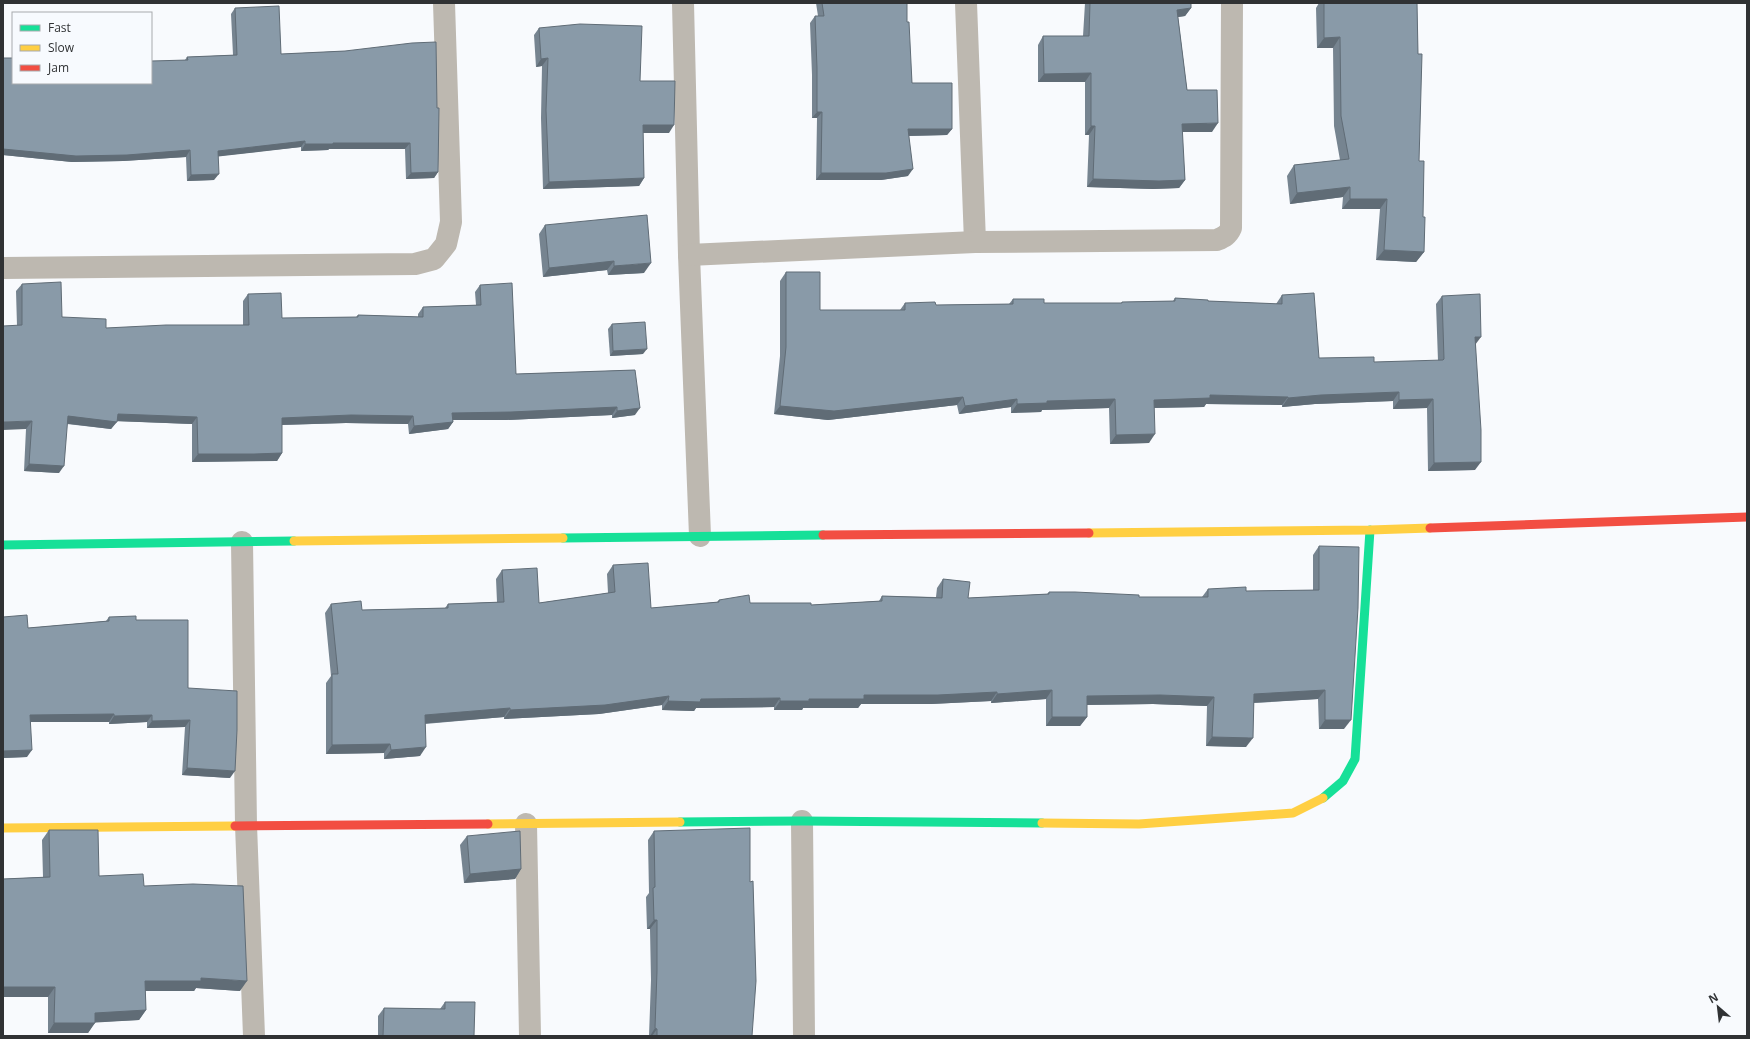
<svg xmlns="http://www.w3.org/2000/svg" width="1750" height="1039" font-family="'Open Sans',sans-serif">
<rect width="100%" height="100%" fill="#f8fafd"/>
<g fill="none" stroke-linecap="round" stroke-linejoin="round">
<g stroke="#bdb8b0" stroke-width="22">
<path d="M683 3 689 255 700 536"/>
<path d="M966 3 975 242"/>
<path d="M689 255 975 242 1217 240C1224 237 1228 235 1231 228L1232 3"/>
<path d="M3 268 415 264 434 259 446 244 451 222 444 3"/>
<path d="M242 542 246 825 254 1036"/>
<path d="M802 821 804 1036"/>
<path d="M526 824 530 1036"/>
</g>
<g stroke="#16e098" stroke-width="9">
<path d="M563 538 823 535"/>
<path d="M3 545 294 541"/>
<path d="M1323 798 1343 781 1355 759 1370 530"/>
<path d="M680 822 802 821 1042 823"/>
</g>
<g stroke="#ffcf43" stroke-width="9">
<path d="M1089 533 1370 530 1430 528"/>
<path d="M294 541 563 538"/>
<path d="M1042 823 1139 824 1293 813 1323 798"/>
<path d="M488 824 680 822"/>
<path d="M3 828 235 826"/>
</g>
<g stroke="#f24e42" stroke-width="9">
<path d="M1430 528 1747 517"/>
<path d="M823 535 1089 533"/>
<path d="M235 826 488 824"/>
</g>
</g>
<g fill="#768490">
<path d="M816 3H907V22L912 83 952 129 947 135 909 136 908 176 881 180H816L817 118H812V75L810 23 815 16H818Z"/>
<path d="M1085 3H1191V8L1185 16 1178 17 1187 90 1212 132H1182L1185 180 1179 188 1153 189 1087 187 1089 135H1085V82H1038V45L1043 36H1083Z"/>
<path d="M1319 3H1417L1419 161 1423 217 1424 252 1416 262 1376 260 1380 209H1342L1343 197 1290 204 1287 176 1294 165 1340 160 1334 126 1333 48H1317L1316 8Z"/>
<path d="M235 8 281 54 345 51 438 172 434 178 406 179 405 149H329L328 150 301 151V147L218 156 214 180 187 181 186 157 123 161 72 162 3 155V58L13 83 185 60 187 57 233 55 231 14Z"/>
<path d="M539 28 640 81 669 133H643L644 178 639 186 543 189 541 118 542 66 536 67 534 35Z"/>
<path d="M545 225 644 273 608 275 607 270 543 277 539 234Z"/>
<path d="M786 272 820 310H900L905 303 936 305 1009 304 1013 299 1044 303H1121L1122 302 1173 301 1175 298 1208 301 1276 304 1282 295 1319 358 1374 362 1438 361 1436 304 1442 296 1476 344 1475 470 1428 471 1427 408 1393 409V401L1315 404 1282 407V405L1206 404 1204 407 1154 408 1149 443 1110 444 1109 408 1042 410 1041 412 1011 413V407L959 414 957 405 828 420 774 414 780 356V281Z"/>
<path d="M22 284 62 317 106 328 243 325V301L248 294 282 318 356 317 358 315 418 317V314L423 307 476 305 475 292 480 285 516 374 635 370V415L612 418V415L506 420H453V422L448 429 409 434 408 424 346 423 282 425V453L277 461H248L192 462V424L117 421 111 429 67 424 59 473 24 471 26 429 17 326 16 291Z"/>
<path d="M612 324 643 354 610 356 608 329Z"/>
<path d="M1319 546 1344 729H1319L1318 699 1254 703 1246 747 1206 746 1207 706 1153 704 1087 705V717L1080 726H1046V699L991 703V701L931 704H861L858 708H803L802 710H774V707L696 708 694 711 662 710V705L599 714 504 719V717L425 724 420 756 384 759V753L326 754V683L331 676 325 613 331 604 362 610 445 608 448 604 497 602 496 579 502 570 539 603 608 593 607 574 613 565 651 608 717 602 719 600 750 603 811 605 879 601 882 596 936 597 937 588 943 579 968 598 1047 594 1049 592 1139 597H1202L1208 589 1246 591 1313 590V555Z"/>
<path d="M3 617 28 628 106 621 109 617 136 620 188 688 230 778 182 775 185 727 147 728V722L109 724V722H31L27 757 3 758Z"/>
<path d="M49 830 99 876 144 886 240 991 196 988 194 991H145L146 1010 139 1020 95 1022 88 1033H48V997H3V879L43 877 42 840Z"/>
<path d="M654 831 750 882 752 1036H649L651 980 650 929H647L646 897 649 893 648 840Z"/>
<path d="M467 836 521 869 515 879 464 883 460 845Z"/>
<path d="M445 1002 474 1036H378V1016L384 1008 440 1009Z"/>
</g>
<g fill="#606c76">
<path d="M1191 8 1185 16 1171 18 1177 10Z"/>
<path d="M1340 37 1333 48H1317L1324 38Z"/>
<path d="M548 58 542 66 536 67 541 59Z"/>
<path d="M1091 73 1085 82H1038L1044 74Z"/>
<path d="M817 112H822L817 118H812Z"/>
<path d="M1218 123 1212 132H1176L1182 124Z"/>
<path d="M643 125H674L669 133H637Z"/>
<path d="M1091 126H1095L1089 135H1085Z"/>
<path d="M908 129H952L947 135 904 136Z"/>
<path d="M305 141 301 147 214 157 218 151Z"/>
<path d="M333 143H410L405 149H329L328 150 301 151 305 144Z"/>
<path d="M3 149 190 150 186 157 123 161 72 162 3 155Z"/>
<path d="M913 169 908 176 881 180H816L821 173Z"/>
<path d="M438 172 434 178 406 179 411 173Z"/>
<path d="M219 174 214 180 187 181 191 175Z"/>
<path d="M644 178 639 186 543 189 549 182Z"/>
<path d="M1093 179 1185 180 1179 188 1153 189 1087 187Z"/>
<path d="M1350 187 1343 197 1290 204 1297 193Z"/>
<path d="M1350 199H1387L1380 209H1342Z"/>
<path d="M1384 250 1424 252 1416 262 1376 260Z"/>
<path d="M614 261 607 270 543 277 549 268Z"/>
<path d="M651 263 644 273 608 275 614 266Z"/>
<path d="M1475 337H1481L1475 345Z"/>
<path d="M647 349 643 354 610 356 613 351Z"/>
<path d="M1399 392 1393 401 1315 404 1282 407 1288 398 1321 395Z"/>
<path d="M1210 395 1288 397 1282 405 1206 404 1204 407 1148 408 1154 400Z"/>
<path d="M963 397 957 405 828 420 774 414 780 406Z"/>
<path d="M1017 399 1011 407 959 414 965 406Z"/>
<path d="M1115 399 1109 408 1042 410 1041 412 1011 413 1017 404 1047 401Z"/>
<path d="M1433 399 1427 408 1393 409 1399 400Z"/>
<path d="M617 407 612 415 506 420H447L452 413Z"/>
<path d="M640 408 635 415 612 418 617 411Z"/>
<path d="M118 414 197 417 192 424 113 421 117 422 111 429 62 423 68 416Z"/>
<path d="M351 415 413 416 408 424 346 423 277 425 282 418Z"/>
<path d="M32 421 26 429 3 430V422Z"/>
<path d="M453 422 448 429 409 434 414 426Z"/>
<path d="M1155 434 1149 443 1110 444 1116 435Z"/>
<path d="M282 453 277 461 192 462 198 454Z"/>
<path d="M1481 462 1475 470 1428 471 1434 463Z"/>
<path d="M29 464 64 466 59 473 24 471Z"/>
<path d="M1052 690 1046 699 991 703 997 694Z"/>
<path d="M1325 690 1318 699 1248 703 1254 694Z"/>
<path d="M997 692 991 701 931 704H861L858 708H803L802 710H774L780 701 864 695Z"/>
<path d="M1160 695 1214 697 1207 706 1153 704 1080 705 1087 696Z"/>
<path d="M669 696 662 705 599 714 504 719 510 710Z"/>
<path d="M780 698 774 707 696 708 694 711 662 710 668 701 701 699Z"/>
<path d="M510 708 504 717 418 724 425 715Z"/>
<path d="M114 714 109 722H25L30 715Z"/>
<path d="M152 715 147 722 109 724 114 716Z"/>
<path d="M1052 717H1087L1080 726H1046Z"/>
<path d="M190 720 185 727 147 728 152 721Z"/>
<path d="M1325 720H1351L1344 729H1319Z"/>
<path d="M1212 737 1253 738 1246 747 1206 746Z"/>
<path d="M390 744 384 753 326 754 332 745Z"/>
<path d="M426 747 420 756 384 759 391 750Z"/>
<path d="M32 750 27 757 3 758V751Z"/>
<path d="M187 768 235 771 230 778 182 775Z"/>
<path d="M521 869 515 879 464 883 470 874Z"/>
<path d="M654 920H657L650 929H647Z"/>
<path d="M201 978 247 981 240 991 196 988 194 991H138L145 981Z"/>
<path d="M3 987H55L48 997H3Z"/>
<path d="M146 1010 139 1020 88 1023 95 1013Z"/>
<path d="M54 1023H95L88 1033H48Z"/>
<path d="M655 1028 657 1029 652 1036H650Z"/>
</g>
<g fill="#899aa8" stroke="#606c76">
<path d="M822 3H907V22H909L912 83H952V129H908L913 169 886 173H821L822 112H817V68L815 16H824Z"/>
<path d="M1090 3H1191V8L1177 10 1187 90H1217L1218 123 1182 124 1185 180 1159 181 1093 179 1095 126H1091V73L1044 74 1043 36H1089Z"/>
<path d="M1324 3H1417L1418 54H1422L1419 161H1424L1423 217H1425L1424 252 1384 250 1387 199H1350V187L1297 193 1294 165 1349 159 1341 116 1340 37 1324 38Z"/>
<path d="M279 6 281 54 345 51 412 43 436 42 437 108H439L438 172 411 173 410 143H333V144H305V141L218 151 219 174 191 175 190 150 127 155 76 156 3 149V58H13V83H151V61L188 60 187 57 237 55 235 8Z"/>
<path d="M580 24 642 26 640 81H675L674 125H643L644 178 549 182 546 110 548 58 541 59 539 28Z"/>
<path d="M647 215 651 263 614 266V261L549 268 545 225Z"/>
<path d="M786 272H820V310H905V303L935 302 936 305 1013 304V299H1044V303H1122V302L1175 301V298L1208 300V301L1282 304V295L1314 293 1319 358 1374 357V362L1443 360 1444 359 1442 296 1480 294 1481 337H1475L1481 430V462L1434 463 1433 399 1399 400V392L1321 395 1288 398V397L1210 395V398L1154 400 1155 434 1116 435 1115 399 1047 401V403L1017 404V399L965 406 963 397 834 411 780 406 786 347Z"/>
<path d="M61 282 62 317 106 319V328L166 325H249L248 294 281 293 282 318 358 317V315L423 317V307L481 305 480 285 512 283 516 374 635 370 640 408 617 411V407L511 412 452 413 453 422 414 426 413 416 351 415 282 418V453L254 454H198L197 417 118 414 117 422 68 416 64 466 29 464 32 421 3 422V326L22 325V284Z"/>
<path d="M645 322 647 349 613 351 612 324Z"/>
<path d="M1319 546 1359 547 1358 608 1351 720H1325V690L1254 694 1253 738 1212 737 1214 697 1160 695 1087 696V717H1052V690L997 694V692L938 695H864V699H809V701H780V698L701 699 700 702 668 701 669 696 605 705 510 710V708L425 715 426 747 391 750 390 744 332 745V674H338L331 604 361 601 362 610 448 608V604L504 602 502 570 537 568 539 603 615 592 613 565 648 563 651 608 719 602V600L749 595 750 603H811V605L882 601V596L942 598 943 579 970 582 968 598 1049 594V592H1075L1139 595V597H1208V589L1246 587V591L1319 590Z"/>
<path d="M27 615 28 628 109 621V617L136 616V620H188V688L237 691V730L235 771 187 768 190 720 152 721V715L114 716V714L30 715 32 750 3 751V617Z"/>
<path d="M750 828V882L753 881 756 981 752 1036H657V1029L655 1028 657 971V920H654L653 888 655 887 654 831Z"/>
<path d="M49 830H98L99 876 143 874 144 886 193 884 243 886 247 981 201 978V981H145L146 1010 95 1013V1023H54L55 987H3V879L50 877Z"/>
<path d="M520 831 521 869 470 874 467 836Z"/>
<path d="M445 1002H475L474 1036H383L384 1008 445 1009Z"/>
</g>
<rect width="1750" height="1039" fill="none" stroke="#303234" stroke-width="8"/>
<rect x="12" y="12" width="140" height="72" fill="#f7fafe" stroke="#a7aaad"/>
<rect x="20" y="25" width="20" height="6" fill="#16e098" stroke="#a7aaad"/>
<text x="48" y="32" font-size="12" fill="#303234">Fast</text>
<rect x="20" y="45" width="20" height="6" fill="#ffcf43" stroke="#a7aaad"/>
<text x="48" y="52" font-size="12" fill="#303234">Slow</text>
<rect x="20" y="65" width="20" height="6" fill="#f24e42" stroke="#a7aaad"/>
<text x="48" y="72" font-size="12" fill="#303234">Jam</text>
<g transform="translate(1718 1007) rotate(332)" stroke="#f7fafe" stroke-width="3" paint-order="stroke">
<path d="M0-3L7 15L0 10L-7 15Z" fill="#303234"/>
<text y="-6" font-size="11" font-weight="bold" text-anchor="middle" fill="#303234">N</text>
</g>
</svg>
